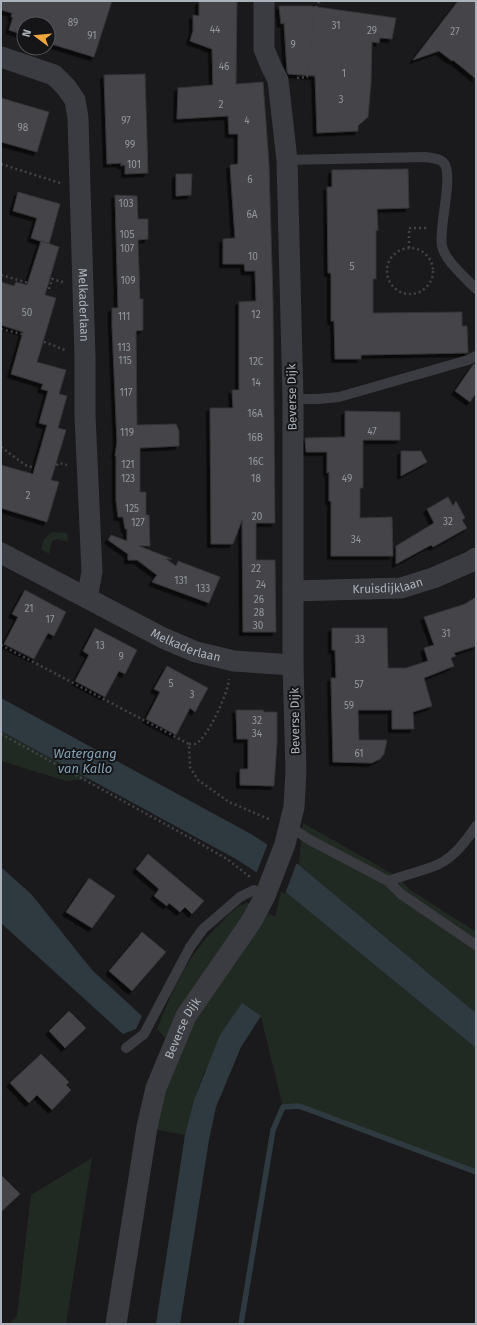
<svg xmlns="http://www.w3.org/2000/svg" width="477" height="1325" font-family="'Fira Sans',sans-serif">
<defs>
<filter id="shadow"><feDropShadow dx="-3.5" dy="3.5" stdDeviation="0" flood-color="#0009"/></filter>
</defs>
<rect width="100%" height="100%" fill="#1a1a1c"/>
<g fill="#212a22">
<path d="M52 532 67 533 68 542 58 539 52 541 49 554 41 549 44 539Z"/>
<path d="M1 731 89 779 66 781 1 761Z"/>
<path d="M303 823 398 877 409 889 476 932V1013L299 865Z"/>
<path d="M282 889 476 1048V1172L299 1106 283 1107 261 1017 252 1011 204 1072 194 1100 185 1135 153 1129 177 1051 157 1029C169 999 182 968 203 942 208 935 215 929 222 922 229 914 239 902 251 903L275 917Z"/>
<path d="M92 1158 66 1324H9L17 1315 31 1195Z"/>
</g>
<g fill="#2f3a40">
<path d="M1 698 251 834 299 865 476 1013V1048L282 889 236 859 1 731Z"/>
<path d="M1 867 32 895 92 970 142 1016 136 1029 123 1034 1 923Z"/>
<path d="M242 1003 261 1016 241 1047 216 1107 209 1140 180 1324H156L185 1135 194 1100 220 1035Z"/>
</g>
<path fill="#1a1a1c" d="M268 843 297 862 285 894 256 874Z"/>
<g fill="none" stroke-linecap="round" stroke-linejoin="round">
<path stroke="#2f3a40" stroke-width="5.5" d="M241 1324 273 1130 283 1107 299 1106 476 1172"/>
</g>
<g fill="#444549" stroke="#343438" filter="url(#shadow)">
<path d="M1 1H112L94 57 48 43V24H24V35L9 30 13 17H11L12 13 1 10Z"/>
<path d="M199 1H237L236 84 263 82 269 164 273 301 275 523H256V560H275L276 632H243L242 520 233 544H211L210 408H233L232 390H239V302L256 301 255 271H245L244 264H223V239L235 238 230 165 238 164V134H229L228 116 177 119 178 88 213 85 212 49 190 41 193 31V15L199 16Z"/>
<path d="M458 1H476V79L453 60 452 61 439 51 413 60Z"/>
<path d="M279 6H310L396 18 392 39 380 38 379 43 372 42 371 83 368 117 358 126V131L317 133 315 76 288 74 287 71 284 23 281 24Z"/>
<path d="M145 74 148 173 125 174V165L121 166V163L107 164 104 75Z"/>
<path d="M1 98 49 112 37 152 1 142Z"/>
<path d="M408 169 409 208 377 209 378 231 376 230V279H373V313L462 312V326H467L468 353 361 355V359H335L334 321H331V273H328L327 187H332V170Z"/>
<path d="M176 174H192L191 195 176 196Z"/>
<path d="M18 192 60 204 49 244 31 238 37 218 13 211Z"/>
<path d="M115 195 137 196 138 219H148V239L138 240 140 299H143V330L136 331 137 425 176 424 179 431V446L140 448V492H146V515H149L150 546H139L172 559H166L176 566 178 561 220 577 209 603 152 582 157 575 137 560H128V554L108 540 111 535 127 541V529H125L123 517H118L116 500V456H115L117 442 112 325V308H118Z"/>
<path d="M41 241 59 247 45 295 56 298 37 362 66 370 59 394 67 396 58 428 66 430 51 480 59 482 47 522 1 508V465L33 474 47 425 39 423 48 391 41 389 43 384 11 374 23 332 1 325V282L14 286 16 282 27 285Z"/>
<path d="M476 363V393L470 402 455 391 473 365Z"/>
<path d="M345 411 400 412V440H363V488H360V518L392 517 393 556H331V501H329V472L327 473V452H306L305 438 345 437Z"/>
<path d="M401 451H421L427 462 401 476Z"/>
<path d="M448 497 453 506 456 501 465 518 462 520 467 528 433 547 431 545 396 564V546L434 523 427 509Z"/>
<path d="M25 590 66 612 54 636 48 633 34 659 4 644 18 617 12 614Z"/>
<path d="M476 597V646L454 653 456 656 451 658 454 666 424 678 432 706 413 712 414 729H392V710H358L359 740H387L384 754 380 759 372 763 333 762 331 678H336L335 650H332V628H387L388 668H406L428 661 424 648 434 645 424 617 465 604Z"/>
<path d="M95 628 137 650 125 674 119 671 105 697 75 681 89 655 83 651Z"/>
<path d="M167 666 208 688 195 712 190 708 176 735 146 719 160 692 154 689Z"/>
<path d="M236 710H263L264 712H277V743L274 786 240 785V769H248V739H237Z"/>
<path d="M148 854 204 901 192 914 185 907 180 912 169 903 167 906 154 896 159 889 136 869Z"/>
<path d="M89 878 115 896 92 928 66 912Z"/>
<path d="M142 932 166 952 132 991 109 971Z"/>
<path d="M69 1011 86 1028 65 1048 49 1031Z"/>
<path d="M41 1054 69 1082 66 1085 71 1090 52 1110 37 1095 29 1103 10 1083Z"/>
<path d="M1 1175 20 1194 1 1212Z"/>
</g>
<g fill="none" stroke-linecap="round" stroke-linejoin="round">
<g stroke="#414348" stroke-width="2.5" stroke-dasharray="2 3" stroke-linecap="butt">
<path d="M297 78 307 77 314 13 319 1"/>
<path d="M1 164 60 183"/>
<path d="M409 248V228H429"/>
<circle cx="410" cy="271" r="23"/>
<path d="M1 275 49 289 52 279 63 282"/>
<path d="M1 329 26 335 65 350"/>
<path d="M1 447 25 465 49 472 59 463 67 465"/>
<path d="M1 645 189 744 190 767 198 780 229 802 271 820"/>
<path d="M1 734 194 840 227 859 250 877"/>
<path d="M189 744C189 744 195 744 195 744 207 740 229 691 229 679"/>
</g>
<g stroke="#3b3c41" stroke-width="10">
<path d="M287 160 425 157C431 158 438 158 443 162 455 173 438 228 442 246 445 261 466 278 476 289"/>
<path d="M293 399H318L339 397 468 360 476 356"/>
<path d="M290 827 310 840 388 881 401 894 476 945"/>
<path d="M388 881C404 875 424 871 439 864 454 857 467 840 476 826"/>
<path d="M126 1048 144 1034 190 947 203 929 240 897 254 890 265 896"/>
</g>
<g stroke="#3b3c41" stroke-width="21">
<path id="s1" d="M1 57 54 75 66 87 75 100 78 118 85 357V415L92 572 87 598"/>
<path id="s2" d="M1 553 163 638 196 652 234 661 293 665"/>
<path id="s3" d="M293 591 401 588 433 578 470 562 476 558"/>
<path id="s4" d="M116 1324 147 1127 156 1088 186 1016 251 922 265 896 285 844 294 807 296 771 293 665V399L287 160 278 80 271 66 264 49V1"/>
</g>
</g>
<g text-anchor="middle" stroke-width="4" stroke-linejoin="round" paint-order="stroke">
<g font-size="10" fill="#92979e">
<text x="73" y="26">89</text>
<text x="336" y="29">31</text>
<text x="215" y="33">44</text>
<text x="372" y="34">29</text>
<text x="455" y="35">27</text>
<text x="92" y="39">91</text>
<text x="293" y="48">9</text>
<text x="224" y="70">46</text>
<text x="344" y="77">1</text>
<text x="341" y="103">3</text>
<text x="221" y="108">2</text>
<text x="126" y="124">97</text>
<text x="247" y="124">4</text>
<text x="23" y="131">98</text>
<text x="130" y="148">99</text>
<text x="134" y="168">101</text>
<text x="250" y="183">6</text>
<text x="126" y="207">103</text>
<text x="252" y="218">6A</text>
<text x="127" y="238">105</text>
<text x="127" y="252">107</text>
<text x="253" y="260">10</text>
<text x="352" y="270">5</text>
<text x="128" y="284">109</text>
<text x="27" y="316">50</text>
<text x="256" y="318">12</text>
<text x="124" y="320">111</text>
<text x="124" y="351">113</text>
<text x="125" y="364">115</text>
<text x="256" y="365">12C</text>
<text x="256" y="386">14</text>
<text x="126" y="396">117</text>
<text x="255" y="417">16A</text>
<text x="372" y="435">47</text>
<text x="127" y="436">119</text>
<text x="255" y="441">16B</text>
<text x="256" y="465">16C</text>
<text x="128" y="468">121</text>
<text x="128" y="482">123</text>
<text x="256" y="482">18</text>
<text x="347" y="482">49</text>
<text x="28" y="499">2</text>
<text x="132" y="512">125</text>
<text x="257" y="520">20</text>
<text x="448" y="525">32</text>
<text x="138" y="526">127</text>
<text x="356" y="543">34</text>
<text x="256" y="572">22</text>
<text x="181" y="584">131</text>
<text x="261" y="588">24</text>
<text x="203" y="592">133</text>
<text x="259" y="603">26</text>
<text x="29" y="612">21</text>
<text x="259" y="616">28</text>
<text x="50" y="623">17</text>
<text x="258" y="629">30</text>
<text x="446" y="637">31</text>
<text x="360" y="643">33</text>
<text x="100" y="649">13</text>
<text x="121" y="660">9</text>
<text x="171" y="687">5</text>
<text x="359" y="688">57</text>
<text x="192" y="698">3</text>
<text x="349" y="709">59</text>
<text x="257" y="724">32</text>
<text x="257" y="737">34</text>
<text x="359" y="757">61</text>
</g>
<g font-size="12" fill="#acb2bb" stroke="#151517">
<text dy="4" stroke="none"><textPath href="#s1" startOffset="294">Melkaderlaan</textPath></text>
<text transform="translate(292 397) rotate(-91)" y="4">Beverse Dijk</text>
<text dy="4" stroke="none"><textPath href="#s3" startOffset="95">Kruisdijklaan</textPath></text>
<text dy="4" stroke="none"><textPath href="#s2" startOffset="207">Melkaderlaan</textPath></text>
<text transform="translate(295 721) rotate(-91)" y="4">Beverse Dijk</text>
<text dy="4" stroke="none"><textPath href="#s4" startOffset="305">Beverse Dijk</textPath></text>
</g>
<g font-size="13" font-style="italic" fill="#84a2b5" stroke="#151517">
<text x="85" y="758">Watergang<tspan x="85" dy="15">van Kallo</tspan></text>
</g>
</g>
<rect width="477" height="1325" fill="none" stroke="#acb2bb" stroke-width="4"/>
<g transform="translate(36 36) rotate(286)"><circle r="19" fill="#151517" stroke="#515459"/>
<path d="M0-3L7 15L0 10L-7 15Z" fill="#f0a63d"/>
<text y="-6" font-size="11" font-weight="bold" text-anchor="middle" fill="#acb2bb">N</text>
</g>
</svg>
